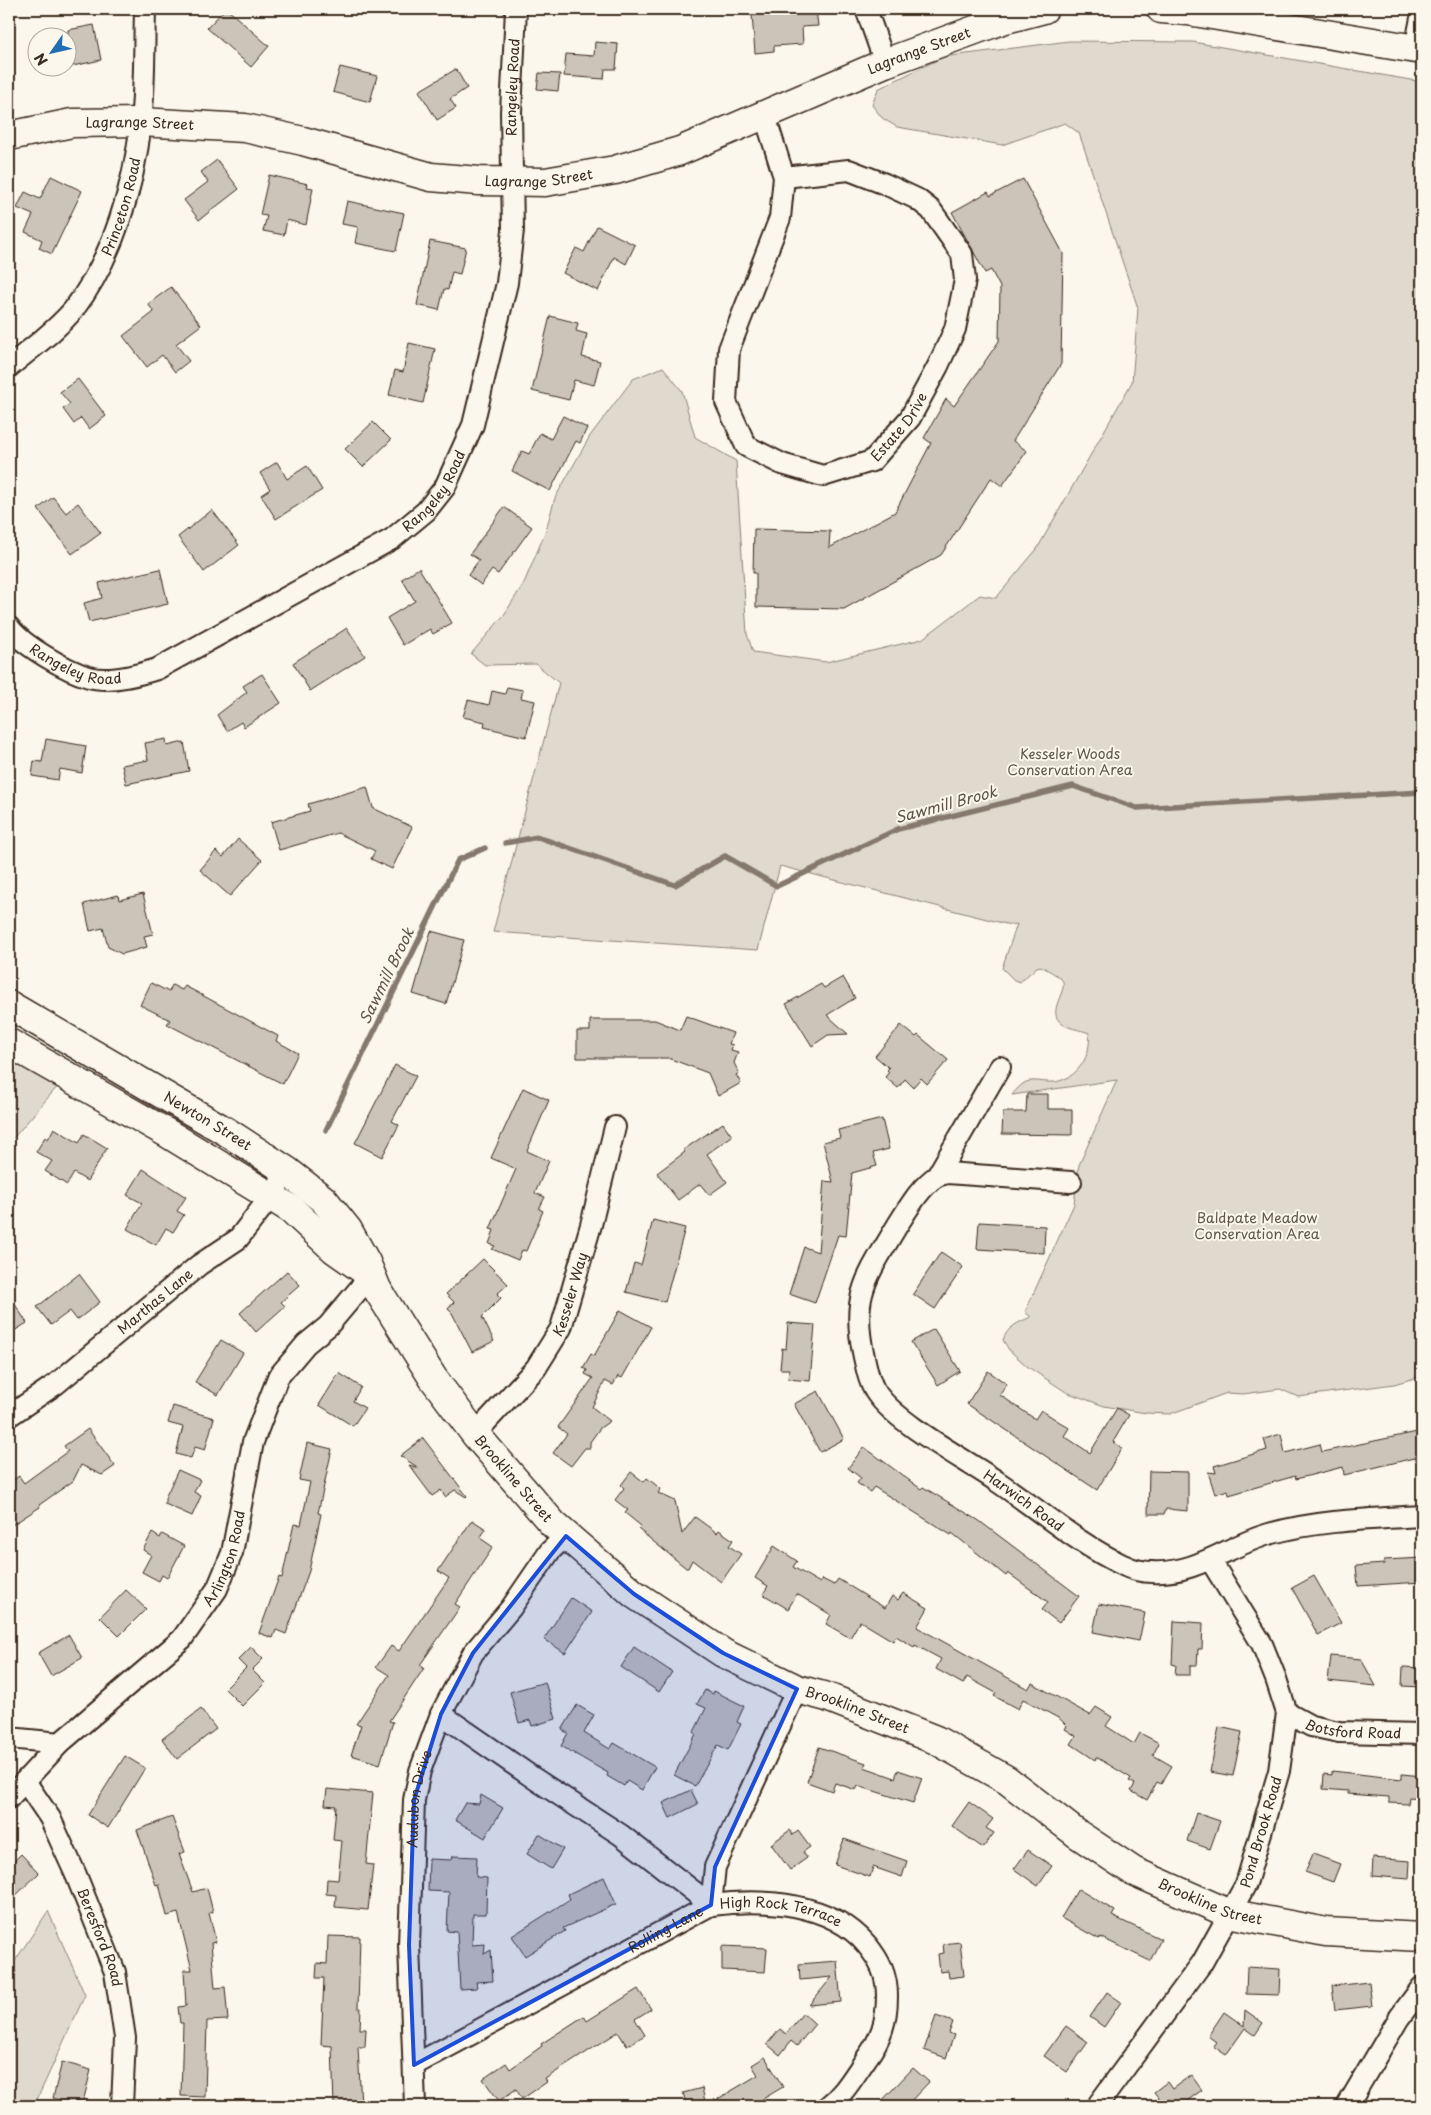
<svg xmlns="http://www.w3.org/2000/svg" width="1431" height="2115" font-family="'Playpen Sans',sans-serif">
<rect width="100%" height="100%" fill="#fbf7ec"/>
<filter id="ink" filterUnits="userSpaceOnUse"><feTurbulence type="fractalNoise" baseFrequency=".02" numOctaves="2"/><feDisplacementMap in="SourceGraphic" scale="10" xChannelSelector="R" yChannelSelector="G"/><feConvolveMatrix kernelMatrix="1 2 1 2 8 2 1 2 1" color-interpolation-filters="sRGB"/></filter>
<g filter="url(#ink)">
<g fill="#dfd9ce" stroke="#8d8276">
<path d="M1069 41 1193 42 1422 82V1376L1394 1384 1298 1397 1280 1389 1243 1394 1227 1393 1170 1414 1146 1413 1104 1406 1066 1392 1028 1367 1009 1350 1003 1340C1007 1327 1019 1322 1031 1317L1025 1312 1074 1204 1079 1165 1117 1080 1012 1095C1016 1090 1020 1085 1026 1082 1035 1079 1045 1083 1054 1082 1078 1079 1092 1055 1089 1033 1080 1029 1066 1029 1059 1021 1048 1009 1069 988 1062 980 1057 974 1047 970 1041 966L1037 967 1020 982 1014 980 1002 968 1017 924 1010 925 780 866 758 950 493 932 559 683 536 664 485 665 471 654 504 615 524 583 545 533 555 498 590 436 633 379 663 367 682 391 695 437 736 461 747 634 753 652 826 662 922 639 980 595 996 598 1037 549 1132 382 1138 308 1079 133 1065 123 1002 145 897 127 882 118 872 105 878 89 943 57Z"/>
<path d="M9 1058 58 1086 9 1143Z"/>
<path d="M48 1911 85 1995 34 2106H9V1970Z"/>
</g>
<g fill="none" stroke-linecap="round" stroke-linejoin="round">
<g stroke="#85796d" stroke-width="5.5">
<path d="M505 843 538 837 675 885 725 856 777 886 898 829 1073 786 1137 808 1422 792"/>
<path d="M326 1130 458 860 485 848"/>
</g>
</g>
<g fill="#ccc4b9" stroke="#3b2a1e">
<path d="M225 9H227L269 46 251 67 207 28Z"/>
<path d="M816 10 818 26 802 27 803 44 774 46V51L755 53 752 15Z"/>
<path d="M94 25 101 60 68 67V30Z"/>
<path d="M595 42 618 44 616 69H605L604 79 564 76 566 54 594 56Z"/>
<path d="M340 67 377 76 370 102 333 92Z"/>
<path d="M456 69 467 88 450 99 456 108 437 120 419 91Z"/>
<path d="M539 73 560 74 558 91 537 89Z"/>
<path d="M217 160 239 189 199 220 184 200 208 182 201 172Z"/>
<path d="M269 175 308 184 307 187 313 188 306 225 287 220 284 235 263 231 267 216 260 215Z"/>
<path d="M51 176 82 191 52 254 39 248 42 240 25 232 33 215 17 208 25 192 40 199Z"/>
<path d="M1023 179 1063 253 1061 364 1013 441 1027 451 1002 486 991 478 941 555 844 609 756 607V573H753L754 529 830 531 829 548 895 512 931 443 924 438 946 399 954 406 999 341 1000 287 991 270 985 273 952 212 988 192 990 196Z"/>
<path d="M347 201 404 213 396 251 355 243 358 227 342 224Z"/>
<path d="M597 226 635 245 626 264 614 257 598 291 563 273 576 248 584 252Z"/>
<path d="M430 241 466 248 460 274 452 272 448 290 444 289 439 310 417 305Z"/>
<path d="M171 287 201 325 176 344 189 361 175 372 162 355 147 367 123 336 154 312 148 304Z"/>
<path d="M550 316 578 323 576 331 587 334 582 357 600 361 594 385 574 380 569 400 532 391Z"/>
<path d="M409 343 435 349 423 403 389 395 395 370 403 372Z"/>
<path d="M78 379 106 416 89 429 81 418 74 424 63 409 70 404 60 392Z"/>
<path d="M563 416 587 428 580 443 576 441 550 491 512 471 522 451 529 454 540 433 551 439Z"/>
<path d="M373 422 391 440 363 467 345 449Z"/>
<path d="M277 462 287 479 307 466 322 490 276 519 261 495 270 489 260 473Z"/>
<path d="M53 497 66 513 78 503 101 533 72 554 38 509Z"/>
<path d="M504 507 532 527 498 574 492 570 481 585 468 575 479 560 470 554Z"/>
<path d="M212 510 239 545 204 572 178 537Z"/>
<path d="M419 568 452 623 433 634 430 629 403 645 387 618 415 601 402 579Z"/>
<path d="M160 569 168 604 89 622 84 603 102 598 99 583Z"/>
<path d="M347 628 365 656 310 691 293 663Z"/>
<path d="M262 674 281 703 244 727 241 722 227 731 217 715 247 692 243 686Z"/>
<path d="M507 687 523 690 521 698 535 701 526 737 484 727 485 722 463 717 468 700 489 705 492 691 505 694Z"/>
<path d="M46 739 86 746 82 773 60 769 58 780 32 776 34 761 42 762Z"/>
<path d="M166 739 167 746 184 742 189 771 126 784 122 765 148 760 145 743Z"/>
<path d="M367 787 373 808 412 827 392 869 371 859 375 851 338 833 279 850 271 822 310 811 308 804Z"/>
<path d="M238 839 262 860 230 896 200 870 216 851 223 857Z"/>
<path d="M143 894 153 934 144 936 147 947 122 954 108 947 103 928 90 931 84 904 118 895 119 900Z"/>
<path d="M431 931 464 940 446 1004 413 994Z"/>
<path d="M843 977 855 998 827 1015 848 1034 828 1035 812 1046 786 1004 821 984 824 988Z"/>
<path d="M151 983 169 992 172 985 182 990 185 986 278 1036 276 1041 298 1053 283 1084 167 1024 170 1020 140 1005Z"/>
<path d="M686 1016 733 1033 729 1044 733 1045 731 1050 738 1052 734 1063 739 1073 736 1075 741 1083 718 1096 708 1073 668 1058H577V1031H590V1020H655L680 1030Z"/>
<path d="M901 1025 916 1037 918 1035 948 1060 927 1084 921 1078 913 1087 905 1079 898 1088 885 1077 889 1072 887 1070 889 1068 875 1056Z"/>
<path d="M395 1065 416 1076 392 1121 399 1125 382 1157 355 1143Z"/>
<path d="M523 1088 549 1100 527 1151 549 1161 535 1193 545 1197 539 1209 543 1211 526 1251 522 1250 518 1260 492 1249 495 1246 489 1244 494 1230 490 1229 516 1169 491 1158Z"/>
<path d="M1027 1094H1048V1109H1072V1135L1002 1134 1003 1112H1026Z"/>
<path d="M882 1119 889 1149 873 1153 877 1166 852 1173 846 1236 838 1235 815 1303 789 1294 804 1247 818 1252 824 1181 833 1182 823 1142 840 1138 838 1130Z"/>
<path d="M723 1123 732 1136 707 1154 727 1182 709 1195 700 1184 678 1200 657 1173 685 1152 683 1150Z"/>
<path d="M54 1128 79 1143 84 1134 107 1148 87 1181 74 1173 67 1185 45 1171 52 1161 36 1152 45 1137 48 1139Z"/>
<path d="M143 1169 186 1197 177 1211 184 1215 173 1232 166 1228 156 1245 127 1229 142 1203 127 1195Z"/>
<path d="M653 1220 685 1228 665 1302 626 1292 634 1263 641 1265Z"/>
<path d="M979 1222 1045 1226 1044 1253 977 1249Z"/>
<path d="M941 1252 963 1267 935 1309 913 1294Z"/>
<path d="M483 1259 508 1284 497 1294 501 1298 482 1317 494 1341 472 1352 452 1313 448 1309 454 1302 446 1294Z"/>
<path d="M287 1271 300 1285 281 1302 285 1306 256 1332 240 1313Z"/>
<path d="M79 1274 100 1302 77 1320 70 1311 51 1325 37 1307Z"/>
<path d="M9 1295 27 1323 9 1334Z"/>
<path d="M620 1310 651 1327 622 1378 618 1376 613 1385 605 1381 592 1407 610 1421 600 1428 590 1442V1448H585L571 1466 553 1453 567 1434 558 1427 593 1378 585 1374 587 1370 583 1368 591 1354 594 1356Z"/>
<path d="M788 1323 815 1325 810 1381 788 1379 789 1369H780L782 1348 786 1349Z"/>
<path d="M934 1329 960 1371 938 1385 911 1342Z"/>
<path d="M221 1340 243 1353 218 1395 195 1382Z"/>
<path d="M988 1371 1007 1384 1000 1395 1035 1419 1041 1410 1069 1428 1064 1436 1090 1453 1117 1408 1129 1415 1113 1442 1122 1448 1097 1490 967 1404Z"/>
<path d="M339 1373 361 1387 353 1401 365 1408 353 1426 319 1405Z"/>
<path d="M818 1391 844 1439 820 1452 794 1404Z"/>
<path d="M173 1406 214 1418 205 1450 195 1447 191 1458 176 1454 183 1427 168 1423Z"/>
<path d="M88 1429 115 1466 102 1475 81 1465 73 1481 39 1505 40 1507 9 1527V1483L19 1476 24 1483 68 1451 64 1446Z"/>
<path d="M1422 1431V1456L1344 1475 1343 1467 1296 1479 1295 1476 1229 1495 1228 1490 1215 1494 1208 1472 1216 1473 1214 1466 1267 1450 1264 1439 1281 1434 1285 1453 1320 1444 1322 1452Z"/>
<path d="M423 1438 467 1496 466 1497 455 1490 445 1497 441 1490 432 1496 409 1465 419 1468 400 1456Z"/>
<path d="M307 1443 332 1449 318 1513 321 1514 309 1571 286 1634 276 1630 273 1638 259 1633 279 1577 282 1578 294 1524 301 1525 310 1482 299 1480Z"/>
<path d="M864 1447 921 1489 923 1487 978 1520 1079 1596 1059 1623 1042 1610 1048 1602 1008 1573 1006 1576 952 1533 951 1535 874 1487 870 1492 857 1483 861 1478 848 1468Z"/>
<path d="M178 1470 200 1480 194 1492 201 1496 192 1516 165 1504V1498Z"/>
<path d="M1149 1471 1188 1472V1511L1166 1509 1164 1514H1148Z"/>
<path d="M631 1472 644 1482 647 1478 661 1489 658 1493 675 1501 682 1534 695 1517 717 1533 719 1530 733 1540 729 1546 741 1554 721 1582 692 1560 688 1568H686L638 1529 641 1526 625 1513 628 1510 615 1500 624 1488 621 1485Z"/>
<path d="M472 1520 486 1529 480 1538 493 1547 455 1604 460 1607 420 1665 424 1668 389 1721 393 1722 380 1764 351 1755 361 1725 356 1724 389 1675 376 1667 391 1646 399 1651 449 1578 438 1571Z"/>
<path d="M152 1533 160 1538 162 1534 184 1546 167 1578 162 1575 159 1581 142 1572 151 1555 143 1550Z"/>
<path d="M774 1546 797 1561 793 1567 820 1583 822 1579 834 1585 838 1579 885 1608 892 1596 898 1600 903 1593 928 1608 917 1627 1028 1689 1032 1683 1090 1715 1096 1707 1112 1717 1106 1726 1134 1744 1140 1733 1159 1743 1153 1755 1172 1766 1161 1784 1157 1782 1147 1800 1131 1791 1135 1784 1129 1781 1131 1778 1096 1757 1095 1760 1071 1744 1076 1736 1065 1729 1067 1726 1060 1719 1023 1699 1018 1709 994 1696 996 1693 967 1677 963 1684 936 1669 941 1659 915 1645 914 1647 896 1636 893 1641 860 1621 850 1638 826 1624 831 1615 797 1594 788 1609 763 1594 768 1586 755 1578Z"/>
<path d="M1422 1558V1582L1358 1586 1356 1566 1384 1564V1560Z"/>
<path d="M1314 1576 1341 1623 1318 1635 1292 1588Z"/>
<path d="M126 1590 146 1609 119 1636 100 1617Z"/>
<path d="M571 1598 592 1612 565 1653 544 1639Z"/>
<path d="M1099 1604 1145 1613 1139 1641 1093 1632Z"/>
<path d="M1174 1621 1203 1623 1202 1649H1198L1197 1666H1190V1675H1175L1176 1665 1172 1664Z"/>
<path d="M69 1635 82 1658 51 1676 38 1653Z"/>
<path d="M251 1647 263 1659 252 1670 265 1683 242 1706 225 1689 246 1668 238 1660Z"/>
<path d="M634 1647 672 1672 659 1692 621 1667Z"/>
<path d="M1331 1656 1361 1659 1376 1686 1328 1681Z"/>
<path d="M1403 1667 1422 1668V1687L1402 1686Z"/>
<path d="M545 1682 556 1719 532 1726 530 1720 519 1723 510 1692Z"/>
<path d="M705 1690 713 1694 714 1691 744 1706 737 1722 741 1724 728 1750 718 1745 695 1786 674 1775 696 1734 694 1732 706 1708 697 1704Z"/>
<path d="M577 1705 594 1715 584 1733 610 1749 614 1743 655 1767 642 1790 627 1781 624 1786 607 1776 608 1773 561 1746 568 1733 562 1730Z"/>
<path d="M201 1709 216 1729 177 1759 162 1739Z"/>
<path d="M1219 1727 1242 1732 1233 1776 1210 1772Z"/>
<path d="M819 1747 866 1763 864 1767 895 1778 898 1770 922 1778 913 1803 858 1786 856 1790 835 1783 832 1791 807 1782Z"/>
<path d="M125 1756 145 1768 108 1828 88 1815Z"/>
<path d="M1332 1771 1402 1779V1774L1422 1776V1798L1409 1797 1408 1804 1389 1803V1797L1348 1794V1791L1323 1789 1324 1774 1332 1775Z"/>
<path d="M327 1789 373 1793 366 1864 373 1865 368 1910 335 1907 336 1895 326 1894 327 1879 338 1880 342 1841 333 1840 336 1806 325 1805Z"/>
<path d="M691 1790 698 1804 670 1818 663 1803Z"/>
<path d="M481 1795 503 1808 485 1838 455 1820 465 1803 479 1804Z"/>
<path d="M969 1802 993 1819 986 1828 994 1833 983 1848 952 1826Z"/>
<path d="M1196 1813 1220 1821 1210 1849 1187 1841Z"/>
<path d="M172 1817 185 1852 179 1854 193 1892 207 1888 213 1912 209 1913 216 1942 211 1943 215 1988 225 1987 228 2020 207 2021 205 2097 181 2096 183 2023H180L178 2007 186 2006 184 1970H192L178 1913 167 1916 159 1884 156 1885 137 1830Z"/>
<path d="M790 1830 793 1835 798 1831 810 1847 803 1852 807 1858 790 1870 771 1844Z"/>
<path d="M539 1834 563 1849 551 1869 527 1854Z"/>
<path d="M844 1839 907 1861 902 1877 873 1867 870 1877 835 1865Z"/>
<path d="M1028 1850 1052 1866 1038 1886 1014 1869Z"/>
<path d="M21 1854 39 1873 9 1902V1866Z"/>
<path d="M1313 1854 1340 1864 1333 1882 1305 1872Z"/>
<path d="M453 1856 477 1857 476 1877 487 1878 486 1914H473L472 1945 485 1944 484 1954 491 1950 493 1981 476 1982 477 1988 460 1989 457 1932 447 1931 449 1892 428 1891 429 1859 452 1860Z"/>
<path d="M1373 1858 1410 1861 1409 1879 1372 1876Z"/>
<path d="M604 1877 616 1904 563 1928 565 1931 525 1956 512 1936 570 1899 568 1894Z"/>
<path d="M1078 1889 1115 1911 1112 1916 1161 1939 1150 1961 1100 1937 1099 1939 1061 1918Z"/>
<path d="M328 1936 360 1937 358 2008H361L360 2029H366L365 2047H358L361 2106H334L332 2046 321 2045 324 1978H316L317 1963 327 1964Z"/>
<path d="M960 1942 964 1976 949 1978 948 1971 940 1972 938 1954 944 1953 943 1944Z"/>
<path d="M722 1946 767 1948 765 1972 722 1970Z"/>
<path d="M837 1961 841 2002 809 2005 832 1977 800 1980 799 1964Z"/>
<path d="M1247 1967 1280 1969 1279 1995 1246 1994Z"/>
<path d="M1369 1982 1372 2006 1335 2010 1332 1986Z"/>
<path d="M638 1989 651 2009 635 2019 645 2035 627 2046 618 2032 545 2079 547 2082 522 2099 516 2089 499 2101 483 2079 506 2063 510 2069 542 2046 541 2044 584 2016 587 2021Z"/>
<path d="M1107 1992 1121 2002 1104 2027 1090 2017Z"/>
<path d="M1245 2010 1263 2023 1255 2035 1245 2028 1226 2055 1213 2046 1216 2042 1208 2036 1224 2012 1244 2026Z"/>
<path d="M803 2013 815 2024 797 2046 791 2041 780 2055 767 2044 780 2029 786 2034Z"/>
<path d="M936 2016 953 2022 949 2033 954 2035 946 2058 924 2050Z"/>
<path d="M1066 2026 1088 2042 1067 2072 1044 2056Z"/>
<path d="M765 2057 783 2087 751 2106H706L758 2075 752 2065Z"/>
<path d="M62 2062 91 2070 83 2102 77 2100 76 2106H57L59 2100 53 2098Z"/>
<path d="M913 2068 929 2082 906 2106H877Z"/>
<path d="M1191 2075 1202 2090 1180 2106H1174L1169 2099 1163 2103 1154 2092 1167 2082 1172 2089Z"/>
<path d="M702 2088 706 2106H687L683 2093Z"/>
</g>
<g fill="none" stroke-linecap="round" stroke-linejoin="round">
<defs>
<g id="minor">
<path d="M866 9 885 63"/>
<path d="M1415 49 1422 13"/>
<path id="s1" d="M765 116 784 177 780 218 729 349 726 402 746 446 782 464 823 476 872 461 910 418 938 366 955 329 965 280 962 254 931 210 917 199 885 184 849 170 784 177"/>
<path id="s2" d="M9 367C30 349 56 331 74 309 113 258 134 186 141 122 145 85 144 46 145 9"/>
<path id="s3" d="M9 627C22 645 67 671 89 677 109 683 138 675 157 669L392 539 426 511 445 487 473 425 507 283 513 230 511 112 516 9"/>
<path id="s4" d="M1000 1067 937 1176C920 1187 908 1209 897 1226 867 1277 850 1295 864 1357 867 1370 869 1383 877 1394 899 1425 965 1459 998 1482 1039 1510 1078 1544 1123 1565 1131 1569 1143 1572 1152 1572 1196 1575 1229 1545 1269 1534 1318 1520 1371 1519 1422 1516"/>
<path d="M937 1176 947 1173 1071 1182"/>
<path id="s5" d="M9 1416 56 1384 199 1265 238 1239 271 1196 287 1171"/>
<path id="s6" d="M475 1434 536 1368 561 1328 591 1225 615 1127"/>
<path id="s7" d="M1287 1713 1311 1726 1339 1732 1422 1734"/>
<path id="s8" d="M441 1714 535 1779 621 1835 711 1905C763 1898 831 1902 867 1945 880 1961 887 1975 887 1996 887 2021 881 2039 866 2059 854 2076 844 2094 828 2106"/>
<path d="M9 1738 60 1743"/>
<path id="s9" d="M25 1781 50 1818 76 1875 115 1972 125 2038 122 2106"/>
<path id="s10" d="M9 1798 60 1743 182 1639 217 1589 232 1553 253 1442 278 1377 306 1344 328 1326 371 1275"/>
<path id="s11" d="M414 2065 711 1905 715 1867 797 1689"/>
<path id="s12" d="M415 2106 409 1945 414 1800 420 1771 441 1714 473 1653 511 1608 550 1551 566 1536"/>
<path id="s13" d="M1097 2106 1202 1963 1246 1884 1279 1771 1287 1713 1276 1679 1262 1644 1211 1561"/>
<path d="M1347 2106 1399 2018 1422 1987"/>
</g>
<g id="secondary">
<path d="M1161 9 1188 11 1422 50"/>
<path id="s14" d="M9 136 72 123 141 122 245 128 303 141 431 177 479 181 545 182 615 170 680 151 885 63 1002 20 1044 9"/>
<path id="s15" d="M9 1005 227 1132 287 1171 324 1200 348 1230 366 1262 377 1289 433 1378 475 1434 553 1524 634 1594 723 1653 797 1689 827 1697 936 1740 1007 1780 1076 1833 1133 1871 1228 1913 1326 1932 1422 1937"/>
<path d="M9 1043 167 1133 291 1209 334 1249 368 1273"/>
</g>
</defs>
<use href="#minor" stroke="#3b2a1e" stroke-width="24"/>
<use href="#secondary" stroke="#3b2a1e" stroke-width="31"/>
<use href="#minor" stroke="#fbf7ec" stroke-width="20"/>
<use href="#secondary" stroke="#fbf7ec" stroke-width="28"/>
</g>
</g>
<path fill="#1d4ed8" fill-opacity="0.2" stroke="#1d4ed8" stroke-width="4" stroke-linejoin="round" d="M566 1536 634 1594 723 1653 797 1689 715 1867 711 1905 414 2065 409 1945 414 1800 441 1714 473 1653Z"/>
<g text-anchor="middle" stroke-width="4" stroke-linejoin="round" paint-order="stroke">
<g font-size="14" fill="#3b2a1e" stroke="#fbf7ec">
<text dy="5" stroke="none"><textPath href="#s14" startOffset="942">Lagrange Street</textPath></text>
<text dy="5" stroke="none"><textPath href="#s3" startOffset="918">Rangeley Road</textPath></text>
<text dy="5" stroke="none"><textPath href="#s14" startOffset="132">Lagrange Street</textPath></text>
<text dy="5" stroke="none"><textPath href="#s14" startOffset="538">Lagrange Street</textPath></text>
<text dy="5" stroke="none"><textPath href="#s2" startOffset="201">Princeton Road</textPath></text>
<text dy="5" stroke="none"><textPath href="#s1" startOffset="525">Estate Drive</textPath></text>
<text dy="5" stroke="none"><textPath href="#s3" startOffset="498">Rangeley Road</textPath></text>
<text dy="5" stroke="none"><textPath href="#s3" startOffset="79">Rangeley Road</textPath></text>
<text dy="5" stroke="none"><textPath href="#s15" startOffset="230">Newton Street</textPath></text>
<text dy="5" stroke="none"><textPath href="#s6" startOffset="172">Kesseler Way</textPath></text>
<text dy="5" stroke="none"><textPath href="#s5" startOffset="186">Marthas Lane</textPath></text>
<text dy="5" stroke="none"><textPath href="#s15" startOffset="709">Brookline Street</textPath></text>
<text dy="5" stroke="none"><textPath href="#s4" startOffset="552">Harwich Road</textPath></text>
<text dy="5" stroke="none"><textPath href="#s10" startOffset="328">Arlington Road</textPath></text>
<text dy="5" stroke="none"><textPath href="#s15" startOffset="1129">Brookline Street</textPath></text>
<text dy="5" stroke="none"><textPath href="#s7" startOffset="70">Botsford Road</textPath></text>
<text dy="5" stroke="none"><textPath href="#s12" startOffset="308">Audubon Drive</textPath></text>
<text dy="5" stroke="none"><textPath href="#s13" startOffset="322">Pond Brook Road</textPath></text>
<text dy="5" stroke="none"><textPath href="#s15" startOffset="1534">Brookline Street</textPath></text>
<text dy="5" stroke="none"><textPath href="#s8" startOffset="402">High Rock Terrace</textPath></text>
<text dy="5" stroke="none"><textPath href="#s11" startOffset="286">Rolling Lane</textPath></text>
<text dy="5" stroke="none"><textPath href="#s9" startOffset="174">Beresford Road</textPath></text>
</g>
<g font-size="14" fill="#64564a" stroke="#fbf7ec">
<text x="1070" y="759">Kesseler Woods<tspan x="1070" dy="16">Conservation Area</tspan></text>
<text x="1257" y="1223">Baldpate Meadow<tspan x="1257" dy="16">Conservation Area</tspan></text>
</g>
<g font-size="15" font-style="italic" fill="#605246" stroke="#fbf7ec">
<text transform="translate(946 805) rotate(-15)" y="5">Sawmill Brook</text>
<text transform="translate(387 976) rotate(-64)" y="5">Sawmill Brook</text>
</g>
</g>
<rect width="1431" height="2115" fill="none" stroke="#fbf7ec" stroke-width="30"/>
<rect x="15" y="15" width="1401" height="2085" fill="none" stroke="#3b2a1e" stroke-width="2" filter="url(#ink)"/>
<g transform="translate(52 52) rotate(236)"><circle r="24" fill="#fbf7ec" stroke="#aea59a"/>
<path d="M0-4L9 19L0 12L-9 19Z" fill="#1f6fb2"/>
<text y="-8" font-size="14" font-weight="bold" text-anchor="middle" fill="#3b2a1e">N</text>
</g>
</svg>
